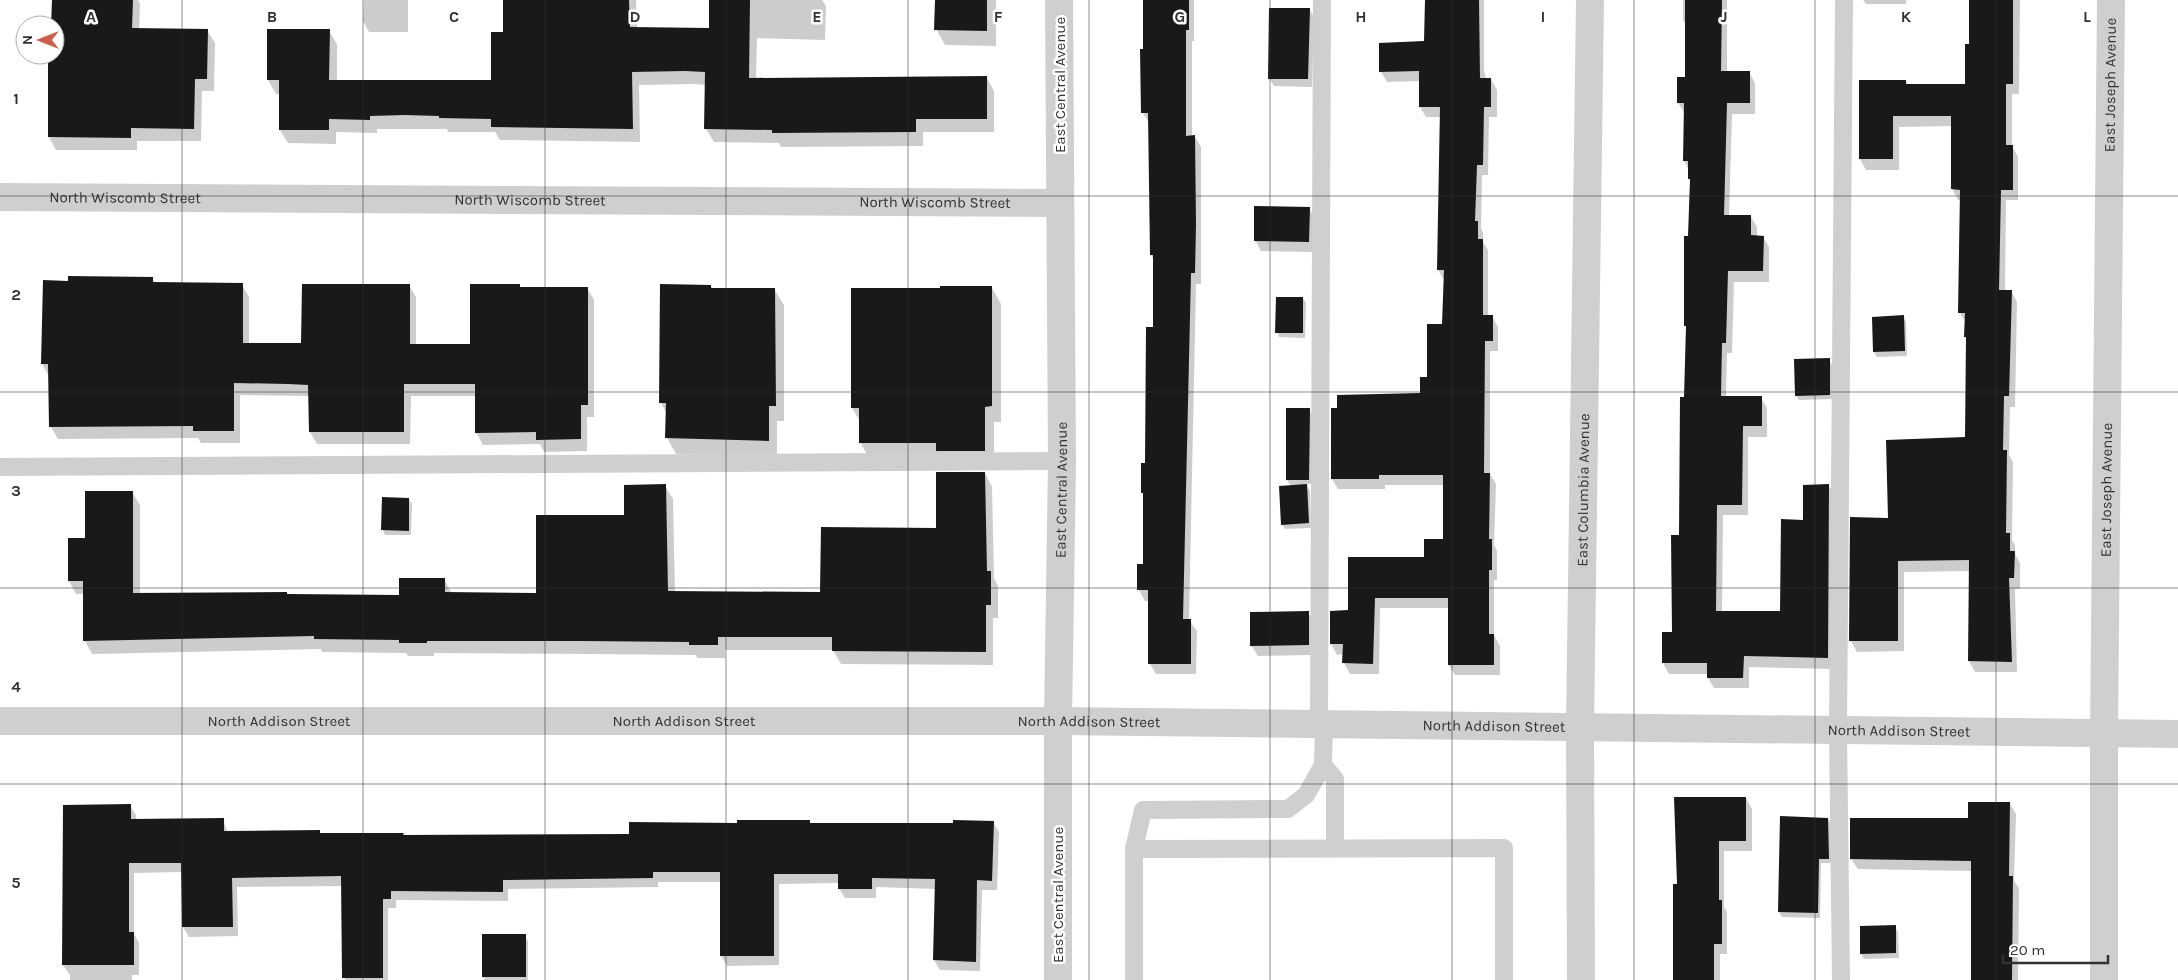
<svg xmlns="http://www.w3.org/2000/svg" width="2178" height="980" font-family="Karla,sans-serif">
<rect width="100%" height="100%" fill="#fff"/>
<g fill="#0003">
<path d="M53 0H138L140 4 139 29 207 30 215 43 214 91H202L201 141H137V150H56L49 137V56L55 55Z"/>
<path d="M364 0H408V32H369L363 21Z"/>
<path d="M504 0H636L637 28 710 30V0H822L826 6 825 40 757 38 756 80 987 78 994 91V132H923V146L781 147 779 143 714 142 706 129V85L694 84 639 85 640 142 500 140 495 132H448L447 129H377V133L336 132V144L288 143 280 130V94H276L268 80 329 31 337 44V82L492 81 505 33Z"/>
<path d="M936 0H996V46L945 45 936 29Z"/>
<path d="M1144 0H1194V41H1192V137H1195L1201 147V284H1196L1189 620 1197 631 1196 674H1156L1150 664V601H1145L1139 590 1144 565V496L1142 492 1146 464 1154 329V260L1151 255 1149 123 1143 113Z"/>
<path d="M1426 0H1484V70L1486 79H1491L1497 90V117H1489L1488 175H1482L1481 228 1483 233V242L1488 250V316H1492L1498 327V351H1490V474L1496 484 1494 545 1497 551V580H1494V635L1500 646V675H1455L1449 665V608H1380L1379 674H1350L1344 663V654L1337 655 1331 644V612L1350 611 1426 558 1444 540V485H1385V489H1338L1332 479V410L1421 395 1428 378 1444 326V280L1438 270 1441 117H1426L1420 107V81L1387 82 1381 72 1380 44 1425 42Z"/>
<path d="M1683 0H1727V72H1749L1755 83V114H1732L1729 216 1751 217 1757 227V237H1763L1769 247V282H1734L1732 353H1727L1726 397 1761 398 1767 408V437H1748V515H1723L1722 612H1781L1805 521 1829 486 1835 496 1833 669 1749 667V688H1714L1708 678V674H1669L1663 663V634H1673L1680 537 1685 399 1687 328 1685 325 1691 182 1689 170 1684 161 1685 113 1678 103 1686 78V25L1683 20Z"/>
<path d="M1863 0H1906V4H1866Z"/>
<path d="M1970 0H2020L2019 94H2012V146L2018 157V200H2006L2005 291H2011L2017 302 2015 407H2010L2009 455 2013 462 2012 540 2015 545V554L2020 563V589H2015L2017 672H1975L1969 661 1971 571 1904 572V651L1857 652 1851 641 1852 519H1889L1966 439 1967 341 1965 337 1966 323 1960 313 1961 200H1958L1952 189 1953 126 1899 127V170H1866L1860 159 1906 81 1908 85H1966L1970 45Z"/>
<path d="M1309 9 1314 17 1312 87 1274 86 1269 78Z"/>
<path d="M1309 208 1315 219V252L1261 251 1255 240Z"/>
<path d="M152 278 155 283 242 285 249 297V344H302L409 285 416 297V345H471L520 286 521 288H587L594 300V417H587V451L544 452 540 444 483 445 476 432V396H411L410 444H317L310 432V396L240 395V443H201L198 438 58 439 51 427 49 376 42 364 69 282Z"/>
<path d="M711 286 713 289H774L784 305V421H777V456L676 454 667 438V414L661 403Z"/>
<path d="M992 288 1001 304V422H994V466L869 458 860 442V421L852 408Z"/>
<path d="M1303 298 1306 303 1305 338 1279 337 1277 332Z"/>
<path d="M1903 317 1906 322 1907 356 1877 357 1874 352Z"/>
<path d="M1829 360 1832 365V399L1799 400 1796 395Z"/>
<path d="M1309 410 1312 415V484H1306L1310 491 1311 528 1285 529 1282 524 1291 486 1287 480Z"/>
<path d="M985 473 992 487 994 578 998 586V618H993V665L841 664 833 650H725V658H698L695 655 590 654 434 653V656H408L406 653 322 652 321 649 92 654 85 641V594H76L69 581 86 539 132 492 140 505V595L401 596 444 579 452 594H537L625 516 665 486 673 499 675 592 821 593 938 529Z"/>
<path d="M409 499 412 504 411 535H385L383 530Z"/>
<path d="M1308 612 1314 623V655L1258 656 1251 645Z"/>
<path d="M1746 798 1752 809V851H1724V907L1727 912V954H1720V980H1674L1678 886Z"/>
<path d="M2010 804 2016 814 2014 881 2019 888 2018 980H1971L1972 871 1858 869 1851 859 1970 820Z"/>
<path d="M130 806 136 815V820L223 819 228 833 319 832 321 835 404 837 630 835 811 824H954L993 822 999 832 997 890H982L980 971 940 970 934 960 936 889 876 887V898H845L839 888V883L779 884V965L727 966 721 956V882H658V887L508 889V901L396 900V908H388V980H345L342 886 237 887 238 936 189 937 183 927V872L134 873V934L139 943V975H132V980H70V975L63 965Z"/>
<path d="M1828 819 1831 824V863H1821L1820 918 1782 917 1779 912Z"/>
<path d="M1895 927 1898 932 1899 958 1864 959 1861 954Z"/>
<path d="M483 936H525L528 941V980H485L483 977Z"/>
</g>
<g fill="#191919">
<path d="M52 0H133L132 28 208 29 207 79H195L194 129 131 128V138L48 137V55H55V25H51Z"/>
<path d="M503 0H629L630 27 709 28V0H750L749 78 987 76V119H916V132L772 133V130L704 129 705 72 685 71 632 72 633 129 491 127V119L439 118V116L405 115 370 116V120L329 119V130H279V80H267V29H330L329 80H491V32H503Z"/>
<path d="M935 0H987V31L934 30Z"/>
<path d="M1143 0H1189V30H1186V136L1195 135 1196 225 1195 273H1191L1183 619H1191V664H1148V590H1137V564H1143V493H1141V463H1145L1146 327H1153V255H1150L1148 113H1141L1140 49H1143Z"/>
<path d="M1425 0H1479L1480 78H1491V107H1484L1483 165H1477L1475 221H1478V239H1483V315H1493V341H1485L1484 473H1490L1489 539H1492V570H1489V634H1494V665H1448V598H1375L1373 664 1342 663 1343 644H1330V611L1348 610V557H1424V539H1443V475H1379V479H1331V408H1337V395L1420 393V377H1427V324H1442L1444 270H1437L1440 107H1419V71L1379 72V43L1424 41Z"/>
<path d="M1685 0H1722L1721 71H1750V103H1727L1724 215H1751V235L1764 236 1763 271H1728L1726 343H1722L1721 396H1762V426H1743L1742 505H1717L1716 611H1780L1781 519 1803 520V485L1829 484 1828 658 1744 656 1743 678H1707V663H1662V632H1672L1671 535H1679L1680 397H1684L1686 326H1684V236H1688L1690 179H1688V161H1683L1684 103H1677V77H1685Z"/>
<path d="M1969 0H2013V84H2006V145H2013V190H2001L1999 290H2012L2009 396H2004L2003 450H2007L2006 533H2010V551H2015L2014 578H2009L2012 662 1968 661 1969 560 1898 561V641H1849L1850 517 1888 518 1886 440 1965 437 1966 337H1964L1965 313H1958L1960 190 1951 189V116H1893V159H1859V80H1906V84H1965V44H1969Z"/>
<path d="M1269 8H1310L1308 79H1268Z"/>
<path d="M1254 206 1310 207 1309 242 1254 241Z"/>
<path d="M68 276 153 277V282L243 283V343H301L302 284H410V344H470V284H520V287H588V405H581V439L536 440V432L475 433V384H404V432H309L308 385 288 384 234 383V431H193V426L49 427 48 364H41L43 280 68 281Z"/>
<path d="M660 284 711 285V288H775L776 406H769V441L665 438 666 403H659Z"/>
<path d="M940 286H992V406L985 407V451H936V443H859V408H851V288H940Z"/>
<path d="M1276 297H1303V333H1275Z"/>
<path d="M1904 315 1905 351 1873 352 1872 317Z"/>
<path d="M1830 358V395L1795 396 1794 359Z"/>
<path d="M1286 408H1310L1309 480H1286Z"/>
<path d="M936 472H985L987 571H991V605H986V652L832 651V637H718V645H689V642L582 641H427V643H399V640L314 639V636L83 641V581H68V538H85V491H133V593L287 592V594L399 595V578H445V592L536 593V515H624V485L666 484 668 591 820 592 821 527 936 528Z"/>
<path d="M1307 484 1309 523 1281 525 1279 486Z"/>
<path d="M382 497 409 498V531L381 530Z"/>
<path d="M1309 611V645L1250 646V612Z"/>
<path d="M1674 797H1746V841H1719V900H1722V944H1714V980H1673V884H1677Z"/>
<path d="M1968 802H2010L2009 876H2013L2012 980H1971V861L1850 859V818H1968Z"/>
<path d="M131 804V819L224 818V831L320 830V833H404L403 835 629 834V822L737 823V820H810V823H953V820L994 821 992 881 977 880 976 962 933 960 935 879 872 878V889H838V874H774V956H720V872H653V878L503 880V892L391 891V899H383V978H342L341 876 232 878 233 927H182L181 863H129V932H134V965H62L63 805Z"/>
<path d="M1780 816 1828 818 1829 859H1819L1818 913 1778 912Z"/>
<path d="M1896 925V953L1860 954V926Z"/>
<rect x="482" y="934" width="44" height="43"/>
</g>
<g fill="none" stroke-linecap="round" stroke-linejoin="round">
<g stroke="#cfcfcf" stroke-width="18">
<path d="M0 467 1062 461"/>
<path d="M1319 724 1322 0"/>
<path d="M1323 765 1335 779V848"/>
<path d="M1134 849 1143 810 1288 809 1306 795 1323 765 1324 724"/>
<path d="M1134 980V849L1504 848V980"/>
<path d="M1841 980 1838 730 1844 0"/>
</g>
<g stroke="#cfcfcf" stroke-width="28">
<path id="s1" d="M0 197 1060 203"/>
<path id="s2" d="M1058 721 1062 461 1059 0"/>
<path id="s3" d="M1581 980 1580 727 1590 0"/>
<path id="s4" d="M2104 980V734L2111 0"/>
</g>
<g stroke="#cfcfcf" stroke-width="28">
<path id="s5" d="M0 721H1058L2178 734"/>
<path d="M1058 721V980"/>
</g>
</g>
<path fill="none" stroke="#323232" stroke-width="1" stroke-opacity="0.55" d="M182 0V980M363 0V980M545 0V980M726 0V980M908 0V980M1089 0V980M1270 0V980M1452 0V980M1634 0V980M1815 0V980M1996 0V980M0 196H2178M0 392H2178M0 588H2178M0 784H2178"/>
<g text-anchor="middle" stroke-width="5" stroke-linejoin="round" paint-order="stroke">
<g font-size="15" fill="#323232" stroke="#fff">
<text transform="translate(1060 85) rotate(-90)" y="5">East Central Avenue</text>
<text dy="5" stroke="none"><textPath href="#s4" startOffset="895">East Joseph Avenue</textPath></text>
<text dy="5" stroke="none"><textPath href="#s1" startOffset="125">North Wiscomb Street</textPath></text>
<text dy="5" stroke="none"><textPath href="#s1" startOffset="530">North Wiscomb Street</textPath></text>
<text dy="5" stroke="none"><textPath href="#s1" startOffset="935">North Wiscomb Street</textPath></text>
<text dy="5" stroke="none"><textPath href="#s2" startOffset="231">East Central Avenue</textPath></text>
<text dy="5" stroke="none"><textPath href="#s3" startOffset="490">East Columbia Avenue</textPath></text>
<text dy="5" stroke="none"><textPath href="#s4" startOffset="490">East Joseph Avenue</textPath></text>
<text dy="5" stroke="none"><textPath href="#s5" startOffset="279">North Addison Street</textPath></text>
<text dy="5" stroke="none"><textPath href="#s5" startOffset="684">North Addison Street</textPath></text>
<text dy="5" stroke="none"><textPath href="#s5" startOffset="1089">North Addison Street</textPath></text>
<text dy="5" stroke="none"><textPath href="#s5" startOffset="1494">North Addison Street</textPath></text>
<text dy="5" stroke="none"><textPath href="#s5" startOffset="1899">North Addison Street</textPath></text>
<text transform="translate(1058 895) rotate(-90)" y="5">East Central Avenue</text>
</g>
</g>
<g font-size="16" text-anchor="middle" font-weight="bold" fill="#323232" stroke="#fff" stroke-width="5" stroke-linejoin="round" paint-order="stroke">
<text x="91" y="22">A</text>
<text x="272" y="22">B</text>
<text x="454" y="22">C</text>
<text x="635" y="22">D</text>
<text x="817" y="22">E</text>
<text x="998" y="22">F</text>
<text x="1180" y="22">G</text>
<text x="1361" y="22">H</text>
<text x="1543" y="22">I</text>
<text x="1724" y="22">J</text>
<text x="1906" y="22">K</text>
<text x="2087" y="22">L</text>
<text x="16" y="104">1</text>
<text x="16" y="300">2</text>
<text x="16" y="496">3</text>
<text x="16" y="692">4</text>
<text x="16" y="888">5</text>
</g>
<g transform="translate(40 40) rotate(270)"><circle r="24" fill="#ffffff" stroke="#adadad"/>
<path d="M0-4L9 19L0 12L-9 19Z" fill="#d05e4c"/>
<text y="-8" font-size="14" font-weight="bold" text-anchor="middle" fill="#323232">N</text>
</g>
<path d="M2003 955v8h105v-8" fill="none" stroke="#323232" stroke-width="2.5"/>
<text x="2010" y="955" font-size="15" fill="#323232" stroke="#ffffff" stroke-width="4" paint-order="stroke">20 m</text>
</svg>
